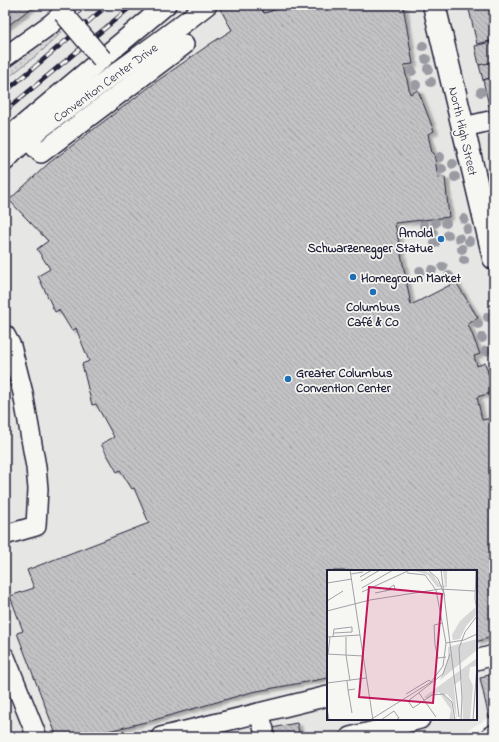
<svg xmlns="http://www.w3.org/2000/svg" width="499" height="742" font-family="'Indie Flower',sans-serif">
<defs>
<pattern id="grass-dots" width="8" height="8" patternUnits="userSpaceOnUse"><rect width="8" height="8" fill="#d7d7d7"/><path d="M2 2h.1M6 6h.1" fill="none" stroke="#b8b8b9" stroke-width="1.8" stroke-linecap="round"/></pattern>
<pattern id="building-back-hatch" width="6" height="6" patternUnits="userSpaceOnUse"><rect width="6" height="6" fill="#c2c2c4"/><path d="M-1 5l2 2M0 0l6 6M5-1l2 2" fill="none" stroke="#a6a6a9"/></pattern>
<filter id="shadow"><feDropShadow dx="4.5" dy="2.5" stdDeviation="1" flood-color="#0004"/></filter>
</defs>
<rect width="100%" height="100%" fill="#f6f6f2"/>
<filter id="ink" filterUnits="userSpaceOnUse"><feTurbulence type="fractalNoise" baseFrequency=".025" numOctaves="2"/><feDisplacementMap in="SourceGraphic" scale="8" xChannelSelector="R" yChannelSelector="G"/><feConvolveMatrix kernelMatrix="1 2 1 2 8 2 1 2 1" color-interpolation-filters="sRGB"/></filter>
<g filter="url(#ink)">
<path fill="#e6e6e4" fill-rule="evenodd" d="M5 5H494V715L455 737H5ZM328 571H476V719H328Z"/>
<path fill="url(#grass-dots)" stroke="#7c7c89" d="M39 21 62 32 42 51 5 80V49Z"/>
<g fill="url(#building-back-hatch)" stroke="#22223b" filter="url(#shadow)">
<path d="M5 5H28L31 8 5 28Z"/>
<path d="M218 5H260L264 13 291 5H403L413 64 404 65 410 94 418 90 434 131 428 134 432 153H434L438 178 445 177 449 217 395 223 411 305 456 282 478 318 468 324 480 354 474 356 477 366 485 363 494 392 477 397 482 420 492 418 494 431V636L476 642V571H328V678L252 692 154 720 83 737H68L67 735 60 737H57L17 633 23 631 10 596 34 588 27 570 149 523 134 488 132 489 120 470 117 472 101 444 114 437 96 404 92 405 82 364 89 361 76 328 72 331 59 310 55 312 38 276 50 269 37 249 48 241 9 200 49 163 160 79 210 44 232 30Z"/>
<path d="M260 5H291L264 13Z"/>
<path d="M468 5H494V40L477 44Z"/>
<path d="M494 41V62L479 65 475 46Z"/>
<path d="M494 62V77L483 80 479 65Z"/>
<path d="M494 77V105L489 106 483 80Z"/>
<path d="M494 674V715L489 718 480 678 485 677V676Z"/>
<path d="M297 723 300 737H233L286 725Z"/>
</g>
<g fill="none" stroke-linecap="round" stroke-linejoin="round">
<defs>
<g id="minor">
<path d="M5 57 51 24 73 5"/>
<path d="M464 127 494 120"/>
<path d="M27 139 41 153 184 45"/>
<path d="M5 140 166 5"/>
<path d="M5 161C25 139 49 122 73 105 117 71 163 40 207 5"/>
<path d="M5 335 11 346 23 393 36 467 38 489 36 526 5 535"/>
<path d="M5 657 37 737"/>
<path d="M476 660 494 655"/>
<path d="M259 713 264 730"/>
<path d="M161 737 328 696"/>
<path d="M350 737 387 728 420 719"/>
</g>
<path id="major" d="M434 5 494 258"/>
<path id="highway" d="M492 737 494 736"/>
</defs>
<use href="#minor" stroke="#22223b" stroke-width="22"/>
<use href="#major" stroke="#22223b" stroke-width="25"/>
<use href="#highway" stroke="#22223b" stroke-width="25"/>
<use href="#minor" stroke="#f6f6f2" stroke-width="19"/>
<use href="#major" stroke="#f6f6f2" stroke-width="22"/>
<use href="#highway" stroke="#f6f6f2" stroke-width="22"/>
<defs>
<g id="rail">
<path d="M5 92 108 5"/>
<path d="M5 111 133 5"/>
</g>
</defs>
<use href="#rail" stroke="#22223b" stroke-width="4.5"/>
<use href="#rail" stroke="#f6f6f2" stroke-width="3" stroke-dasharray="9" stroke-linecap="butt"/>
<defs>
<path id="minor-bridge" d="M63 13 102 59"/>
</defs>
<use href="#minor-bridge" stroke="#22223b" stroke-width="22" stroke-linecap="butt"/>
<use href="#minor-bridge" stroke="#f6f6f2" stroke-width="19"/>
</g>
<g fill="#9a9aa3">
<circle cx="423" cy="46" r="5"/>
<circle cx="426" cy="59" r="5"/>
<circle cx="428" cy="69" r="5"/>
<circle cx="412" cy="71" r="5"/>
<circle cx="431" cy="82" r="5"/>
<circle cx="416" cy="85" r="5"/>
<circle cx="481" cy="92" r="5"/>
<circle cx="440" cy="157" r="5"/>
<circle cx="453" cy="164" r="5"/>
<circle cx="442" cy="169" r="5"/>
<circle cx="455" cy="177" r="5"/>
<circle cx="464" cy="219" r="5"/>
<circle cx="435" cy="223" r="5"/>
<circle cx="446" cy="223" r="5"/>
<circle cx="424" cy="225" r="5"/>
<circle cx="467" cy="229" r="5"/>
<circle cx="433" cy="233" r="5"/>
<circle cx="448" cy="235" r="5"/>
<circle cx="459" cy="238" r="5"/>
<circle cx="469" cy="241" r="5"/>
<circle cx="435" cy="243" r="5"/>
<circle cx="462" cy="249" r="5"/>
<circle cx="464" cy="260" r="5"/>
<circle cx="443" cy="267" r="5"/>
<circle cx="432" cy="270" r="5"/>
<circle cx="420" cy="271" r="5"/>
<circle cx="449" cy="276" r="5"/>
<circle cx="488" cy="317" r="5"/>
<circle cx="478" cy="324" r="5"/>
<circle cx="482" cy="338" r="5"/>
<circle cx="486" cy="351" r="5"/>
</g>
</g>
<g fill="#1f6fb2" stroke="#f6f6f2" stroke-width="1.5">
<circle cx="441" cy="239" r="4"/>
<circle cx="353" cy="277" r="4"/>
<circle cx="373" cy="292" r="4"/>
<circle cx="288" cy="379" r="4"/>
</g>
<g text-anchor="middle" stroke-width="3.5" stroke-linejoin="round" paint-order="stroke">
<g font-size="13" fill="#22223b" stroke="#f6f6f2">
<text transform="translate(105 82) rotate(-36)" y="5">Convention Center Drive</text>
<text transform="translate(464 131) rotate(77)" y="5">North High Street</text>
</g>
<g font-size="13" font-weight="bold" fill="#22223b" stroke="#f6f6f2" text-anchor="start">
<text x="433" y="237" text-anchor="end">Arnold<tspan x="433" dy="15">Schwarzenegger Statue</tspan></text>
<text x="361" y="282">Homegrown Market</text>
<text x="373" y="311" text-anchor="middle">Columbus<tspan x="373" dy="15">Café &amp; Co</tspan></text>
<text x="296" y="377">Greater Columbus<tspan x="296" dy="15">Convention Center</tspan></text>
</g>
</g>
<g transform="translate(327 570)">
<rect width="150" height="150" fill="#f6f6f2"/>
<path d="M96 0 105 4 113 15 118 16 116 0H120V17H110L101 5 88 1ZM150 36V44L139 56 133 69 126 70 125 65 133 51ZM150 69V80L113 110 121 89V77ZM150 88V96L143 97 142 107 146 116 143 150H136L135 109 127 115 130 150 125 130 120 124 117 125 124 132 127 150H122L124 140 112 122 100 129 97 127Z" fill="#d7d7d7"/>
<path fill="none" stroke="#a1a1a9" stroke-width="1" d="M23 0 46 150M101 0 111 9 118 26M114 0 132 147M149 0 148 29 150 41M80 3 98 5 109 20M24 4 36 2M33 7 45 0M34 11 53 0M0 13 25 9M35 18 66 0M35 22 83 0M48 23 58 21 67 15 68 19 58 21M0 31 16 21M0 41 43 30 113 19 148 21M116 53 107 55 108 75 111 88 119 87M0 67 33 65M6 67 7 59H8L25 57V62L7 63M19 67V85L23 111M119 73 137 70 150 64M0 84 36 86M1 84 3 67M123 84 116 104 81 131 86 138 105 125 116 124 125 132 128 150M20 111 21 120 28 119M0 113 39 108M21 120 25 143M92 123 109 147M79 124 102 110 104 112M0 138 2 150M43 150 104 112 116 96 119 73 109 20M54 150 67 141 72 148 69 150M134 150 135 128 132 78 138 62 150 46M146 150 150 95"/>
<path fill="#c2185b" fill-opacity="0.15" stroke="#c2185b" stroke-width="2" d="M42 17 115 24 106 133 32 127Z"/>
<rect width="150" height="150" fill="none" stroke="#22223b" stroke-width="2"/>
</g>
<rect width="499" height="742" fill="none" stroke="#f6f6f2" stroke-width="20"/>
<rect x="10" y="10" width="479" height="722" fill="none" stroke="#22223b" stroke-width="1.5" filter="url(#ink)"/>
</svg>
